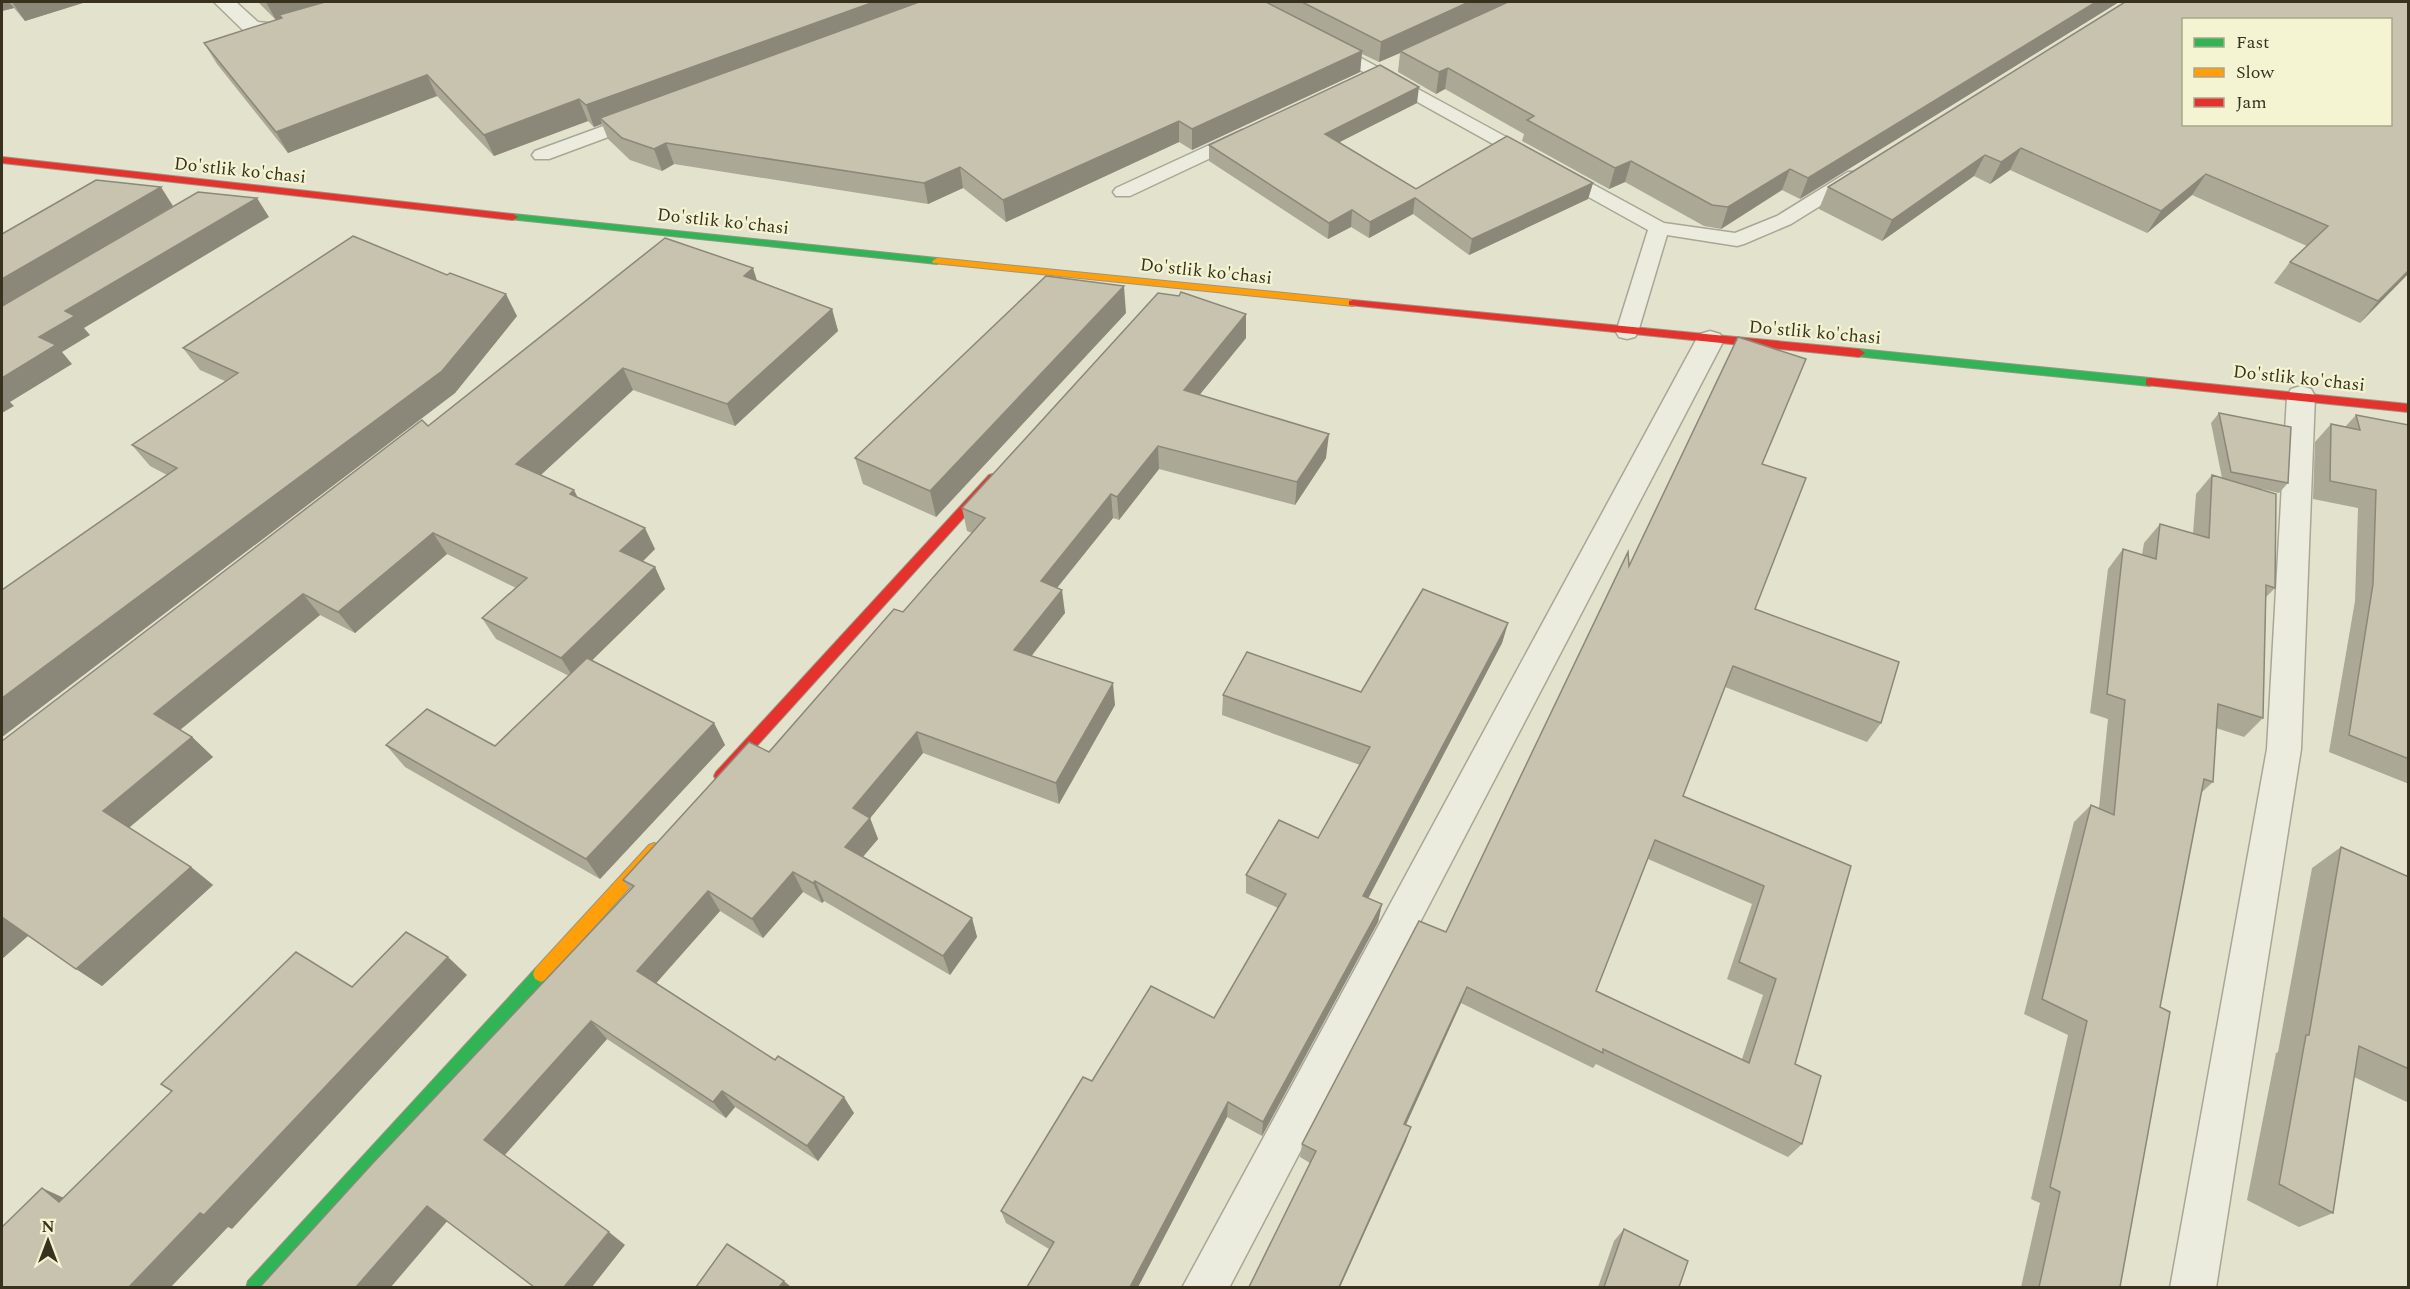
<svg xmlns="http://www.w3.org/2000/svg" width="2410" height="1289" font-family="Spectral,serif">
<rect width="100%" height="100%" fill="#e3e3cd"/>
<g fill="none" stroke-linecap="round" stroke-linejoin="round">
<defs>
<g id="lane">
<path d="M1328 40 1664 223 1735 233 1777 216 1848 172H1862L1865 176 1862 180 1791 224 1744 244 1737 246 1667 235 1638 332 1635 337 1627 339 1619 337 1616 332 1648 230 1322 49 1319 45 1322 41Z"/>
<path d="M639 113 646 115 648 119 646 123 549 159H535L532 155 535 151Z"/>
<path d="M1242 130 1249 132 1252 136 1249 140 1130 196H1116L1113 192 1116 188Z"/>
</g>
<g id="street">
<path d="M214 2H236L258 22 279 24 356 2H387L384 6 280 36 245 32Z"/>
<path d="M1710 331 1720 334 1724 340 1229 1288H1182L1696 340 1700 334Z"/>
<path d="M2301 386 2311 389 2315 396 2301 749 2216 1288H2170L2267 749 2287 396 2291 389Z"/>
</g>
<g id="fast">
<path d="M513 214 937 258 942 261 937 264 509 219V215Z"/>
<path d="M1859 349 2150 378 2156 382 2150 386 1855 356 1853 353Z"/>
<path d="M541 966 547 969 549 974 547 979 268 1288H246L248 1281 535 969Z"/>
</g>
<g id="slow">
<path d="M937 258 1353 300 1358 303 1353 306 933 263 932 261Z"/>
<path d="M654 843 659 845 662 850 659 855 547 979 541 982 535 979 533 974 535 969 649 845Z"/>
</g>
<g id="jam">
<path d="M2 157 513 214 518 217 513 220 2 163Z"/>
<path d="M1353 300 1859 349 1865 353 1859 357 1349 305V301Z"/>
<path d="M2150 378 2408 404V412L2146 385V379Z"/>
<path d="M993 474 999 478 997 481 726 780 721 782 716 780 714 776 716 772 989 475Z"/>
</g>
</defs>
<use href="#lane" stroke="#a8a696" stroke-width="3"/>
<use href="#street" stroke="#a8a696" stroke-width="3"/>
<use href="#fast" stroke="#989686" stroke-width="2"/>
<use href="#slow" stroke="#989686" stroke-width="2"/>
<use href="#jam" stroke="#989686" stroke-width="2"/>
<use href="#lane" fill="#ececde" fill-rule="evenodd"/>
<use href="#street" fill="#ececde" fill-rule="evenodd"/>
<use href="#fast" fill="#30b455" fill-rule="evenodd"/>
<use href="#slow" fill="#ff9f0a" fill-rule="evenodd"/>
<use href="#jam" fill="#e5322d" fill-rule="evenodd"/>
</g>
<g fill="#aba896" fill-rule="evenodd">
<path d="M2 2H86L25 21 14 8 2 11Z"/>
<path d="M258 2H2119L1800 199 1782 190 1721 229 1704 226 1625 182 1609 189 1522 141 1524 134 1445 89 1436 94 1398 72 1400 53 1379 62 1362 54 1360 72 1192 150 1179 142 1006 222 963 188 928 204 674 164 662 171 630 160 608 139 602 124 594 127 588 121 494 156 437 96 288 153 217 64 204 43 276 20Z"/>
<path d="M2409 2V273L2360 323 2274 283 2290 262 2307 246 2192 195 2147 233 2010 170 1990 184 1974 176 1882 241 1819 209 1828 187Z"/>
<path d="M1417 103 1339 142 1416 189 1593 183 1588 199 1469 255 1413 214 1369 238 1351 227 1328 239 1209 161V145Z"/>
<path d="M757 280 832 309 838 331 735 426 633 390 540 475 577 497 655 549 642 562 655 567 665 589 592 660 714 723 725 745 600 879 405 767 386 745 495 746 569 676 496 639 482 618 516 588 447 554 355 633 320 615 180 730 192 737 213 757 129 828 191 867 213 885 102 986 28 936 2 959V741L428 426Z"/>
<path d="M1126 313 936 517 863 484 855 458Z"/>
<path d="M1246 314V338L1199 395 1326 458 1295 505 1159 469 1119 520 1113 518 1057 588 1065 613 1031 655 1115 705 1059 804 923 753 870 818 878 839 863 857 972 918 977 937 950 975 824 901 822 903 803 892 763 938 720 911 656 983 854 1113 818 1161 735 1107 726 1118 607 1039 504 1155 625 1245 447 1221 630 890 623 880 769 752 903 612 972 533 967 531 962 508Z"/>
<path d="M517 316 455 393 2 737V590L167 475 150 466 132 445 225 381 200 370 183 348Z"/>
<path d="M2219 413 2288 483 2279 493 2262 489 2275 588 2266 597 2263 718 2244 737 2216 728 2213 782 2201 793 2160 1007 2120 1287H2021L2040 1203 2031 1199 2068 1035 2024 1014 2074 822 2091 805 2099 808 2108 719 2090 713 2108 569 2123 549 2142 555 2144 543 2160 524 2193 534 2196 494 2212 475 2222 478 2211 423Z"/>
<path d="M2356 415 2409 425V784L2329 752 2355 601 2358 508 2313 499 2315 442 2331 424 2345 427Z"/>
<path d="M1762 464 1755 609 1881 723 1867 742 1725 687 1683 796 1851 866 1795 1064 1802 1144 1788 1157 1596 1064 1593 1068 1461 1003 1406 1124V1141L1340 1287 1310 1163 1300 1157 1302 1144 1446 932 1629 566ZM1648 859 1752 904 1727 979 1763 995 1742 1059 1596 991Z"/>
<path d="M1508 623 1502 643 1368 898 1382 904 1378 922 1262 1136 1227 1117 1138 1287H1027L1049 1249 1006 1223 1001 1211 1092 1081 1214 1018 1278 908 1246 893V875L1318 838 1360 765 1222 715 1223 695 1361 692Z"/>
<path d="M2341 847 2409 877V1103L2354 1077 2333 1213 2299 1227 2247 1200 2276 1053 2278 1052 2312 868Z"/>
<path d="M1624 1229 1679 1287H1598L1614 1241Z"/>
</g>
<g fill="#8b887a">
<path d="M2 2H9L14 8 2 11Z"/>
<path d="M12 2H86L25 21Z"/>
<path d="M266 2H349L279 15 282 20 277 22Z"/>
<path d="M874 2H934L600 118 602 124 594 127 586 105Z"/>
<path d="M1469 2H1511L1400 51V53L1379 62 1381 42Z"/>
<path d="M2096 2H2119L1800 199 1808 178Z"/>
<path d="M1362 51 1360 72 1192 150V129Z"/>
<path d="M1448 68 1445 89 1436 94 1439 72Z"/>
<path d="M427 75 437 96 288 153 276 132Z"/>
<path d="M1419 87 1417 103 1324 150 1325 134Z"/>
<path d="M579 99 588 121 494 156 484 135Z"/>
<path d="M1179 121V142L1006 222 1003 200Z"/>
<path d="M666 143 674 164 662 171 654 149Z"/>
<path d="M2021 148 2010 170 1990 184 2001 162Z"/>
<path d="M1985 155 1974 176 1882 241 1892 220Z"/>
<path d="M1631 161 1625 182 1609 189 1615 168Z"/>
<path d="M960 167 963 188 928 204 924 183Z"/>
<path d="M1790 169 1782 190 1721 229 1728 207Z"/>
<path d="M2206 174 2192 195 2147 233 2161 211Z"/>
<path d="M1593 183 1588 199 1469 255 1472 239Z"/>
<path d="M161 187 173 206 2 307V279Z"/>
<path d="M257 198 269 217 84 328 90 335 62 352 72 364 10 402 14 406 2 413V378L39 337 65 311Z"/>
<path d="M1415 198 1413 214 1369 238 1370 222Z"/>
<path d="M1352 210 1351 227 1328 239 1329 223Z"/>
<path d="M753 268 760 290 744 276Z"/>
<path d="M2409 270V273L2360 323 2378 301Z"/>
<path d="M1124 286 1126 313 936 517 930 491Z"/>
<path d="M506 294 517 316 455 393 2 737V698Z"/>
<path d="M832 309 838 331 735 426 727 404Z"/>
<path d="M1246 314V338L1184 414V390Z"/>
<path d="M623 368 633 390 529 486 516 464Z"/>
<path d="M1329 434 1326 458 1295 505 1297 482Z"/>
<path d="M1158 446 1159 469 1119 520 1117 497Z"/>
<path d="M574 490 585 512 570 494Z"/>
<path d="M1111 494 1113 518 1044 604 1041 581Z"/>
<path d="M645 528 655 549 631 573 620 551Z"/>
<path d="M433 533 447 554 355 633 338 612Z"/>
<path d="M655 567 665 589 574 678 561 658Z"/>
<path d="M1062 590 1065 613 1019 672 1014 650Z"/>
<path d="M303 594 320 615 175 734 154 714Z"/>
<path d="M1508 623 1502 643 1360 914 1363 896Z"/>
<path d="M1113 683 1115 705 1059 804 1056 783Z"/>
<path d="M714 723 725 745 600 879 586 859Z"/>
<path d="M917 732 923 753 867 822 870 818 878 839 854 867 845 847 853 808Z"/>
<path d="M192 737 213 757 126 830 103 811Z"/>
<path d="M191 867 213 885 102 986 76 969Z"/>
<path d="M793 872 803 892 763 938 752 919Z"/>
<path d="M815 881 824 901 822 903 813 883Z"/>
<path d="M708 891 720 911 651 989 637 971Z"/>
<path d="M1382 904 1378 922 1262 1136 1263 1122Z"/>
<path d="M2 917 29 935 2 959Z"/>
<path d="M972 918 977 937 950 975 943 956Z"/>
<path d="M448 957 467 975 232 1229 228 1227 171 1287H129L200 1213Z"/>
<path d="M1467 987 1461 1003 1400 1138 1404 1124Z"/>
<path d="M591 1021 607 1039 504 1156 484 1140Z"/>
<path d="M722 1091 735 1107 726 1118 713 1102Z"/>
<path d="M844 1097 854 1113 818 1161 807 1146Z"/>
<path d="M1228 1102 1227 1117 1138 1287H1130Z"/>
<path d="M1411 1127 1406 1141 1340 1287H1338Z"/>
<path d="M42 1188 73 1202H59Z"/>
<path d="M427 1206 449 1219 391 1287H356Z"/>
<path d="M609 1232 625 1245 592 1287H564Z"/>
<path d="M784 1281 791 1287H779Z"/>
</g>
<g fill="#c7c3ae" stroke="#8b887a" stroke-width="1.5" fill-rule="evenodd">
<path d="M325 2H874L586 105 579 99 484 135 427 75 276 132 204 43 282 18 279 15Z"/>
<path d="M919 2H1266L1362 51 1192 129 1179 121 1003 200 960 167 924 183 666 143 654 149 622 138 600 118Z"/>
<path d="M1302 2H1469L1381 42Z"/>
<path d="M1508 2H2096L1808 178 1790 169 1728 207 1712 205 1631 161 1615 168 1527 120 1534 116 1448 68 1439 72 1400 51Z"/>
<path d="M2125 2H2409V270L2378 301 2290 262 2328 226 2206 174 2161 211 2021 148 2001 162 1985 155 1892 220 1828 187ZM2184 20H2391V124H2184Z"/>
<path d="M1380 65 1419 87 1325 134 1416 189 1507 136 1593 183 1472 239 1415 198 1370 222 1352 210 1329 223 1209 145Z"/>
<path d="M96 180 161 187 2 279V234Z"/>
<path d="M198 192 257 198 65 311 75 316 39 337 56 345 2 378V306Z"/>
<path d="M353 236 447 275 450 273 506 294 442 371 2 698V590L177 468 132 445 238 373 183 348Z"/>
<path d="M665 238 753 268 744 276 832 309 727 404 623 368 516 464 574 490 570 494 645 528 620 551 655 567 561 658 482 618 527 578 433 533 338 612 303 594 154 714 192 737 103 811 191 867 76 969 2 917V741L422 420 428 426Z"/>
<path d="M1046 276 1124 286 930 491 855 458Z"/>
<path d="M1181 292 1246 314 1184 390 1329 434 1297 482 1158 446 1117 497 1111 494 1041 581 1062 590 1014 650 1113 683 1056 783 917 732 853 808 870 818 845 847 972 918 943 956 815 881 813 883 793 872 752 919 708 891 637 971 775 1060 778 1056 844 1097 807 1146 722 1091 713 1102 591 1021 484 1140 609 1232 564 1287H534L427 1206 356 1287H260L372 1164 634 886 623 880 749 742 769 752 894 609 903 612 985 518 962 508 1158 293 1179 296Z"/>
<path d="M1738 337 1806 359 1762 464 1806 478 1755 609 1899 662 1881 723 1733 666 1683 796 1851 866 1795 1064 1821 1076 1802 1144 1603 1049V1053L1467 987 1404 1124 1411 1127 1339 1287H1340H1249L1316 1151 1302 1144 1419 921 1446 932 1628 552 1629 566ZM1655 840 1764 886 1739 962 1776 979 1749 1063 1596 991Z"/>
<path d="M2219 413 2291 427 2288 483 2231 472Z"/>
<path d="M2356 415 2409 425V759L2349 735 2373 584 2376 490 2330 481 2331 424 2360 430Z"/>
<path d="M2212 475 2276 494 2275 588 2266 585 2263 718 2218 704 2213 782 2204 779 2160 1007 2170 1012 2120 1287H2039L2060 1192 2050 1187 2087 1021 2042 999 2091 805 2114 815 2125 700 2107 694 2123 549 2156 559 2160 524 2209 538Z"/>
<path d="M1423 589 1508 623 1363 896 1382 904 1263 1122 1228 1102 1130 1287H1027L1054 1242 1001 1211 1083 1077 1092 1081 1151 986 1214 1018 1286 894 1246 875 1279 820 1318 838 1370 747 1223 695 1247 652 1361 692Z"/>
<path d="M587 658 714 723 586 859 386 745 427 709 495 746Z"/>
<path d="M2341 847 2409 877V1069L2359 1046 2333 1213 2279 1184 2306 1035H2309Z"/>
<path d="M406 932 448 957 204 1215 200 1213 129 1287H2V1227L42 1188 59 1202 172 1091 161 1084 296 952 352 987Z"/>
<path d="M1624 1229 1688 1261 1679 1287H1604Z"/>
<path d="M727 1244 784 1281 779 1287H696Z"/>
</g>
<g text-anchor="middle" stroke-width="4.5" stroke-linejoin="round" paint-order="stroke">
<g font-size="18" fill="#37311e" stroke="#f4f4d3">
<text transform="translate(240 170) rotate(6)" y="6">Do'stlik ko'chasi</text>
<text transform="translate(723 221) rotate(6)" y="6">Do'stlik ko'chasi</text>
<text transform="translate(1206 271) rotate(6)" y="6">Do'stlik ko'chasi</text>
<text transform="translate(1815 332) rotate(5)" y="6">Do'stlik ko'chasi</text>
<text transform="translate(2299 378) rotate(6)" y="6">Do'stlik ko'chasi</text>
</g>
</g>
<rect width="2410" height="1289" fill="none" stroke="#37311e" stroke-width="6"/>
<rect x="2182" y="18" width="210" height="108" fill="#f4f4d3" stroke="#a8a68b" stroke-width="1.5"/>
<rect x="2194" y="38" width="30" height="9" fill="#30b455" stroke="#a8a68b" stroke-width="1.5"/>
<text x="2236" y="48" font-size="18" fill="#37311e">Fast</text>
<rect x="2194" y="68" width="30" height="9" fill="#ff9f0a" stroke="#a8a68b" stroke-width="1.5"/>
<text x="2236" y="78" font-size="18" fill="#37311e">Slow</text>
<rect x="2194" y="98" width="30" height="9" fill="#e5322d" stroke="#a8a68b" stroke-width="1.5"/>
<text x="2236" y="108" font-size="18" fill="#37311e">Jam</text>
<g transform="translate(48 1241)" stroke="#f4f4d3" stroke-width="4.5" paint-order="stroke">
<path d="M0-4.5L10 22L0 15L-10 22Z" fill="#37311e"/>
<text y="-9" font-size="16" font-weight="bold" text-anchor="middle" fill="#37311e">N</text>
</g>
</svg>
